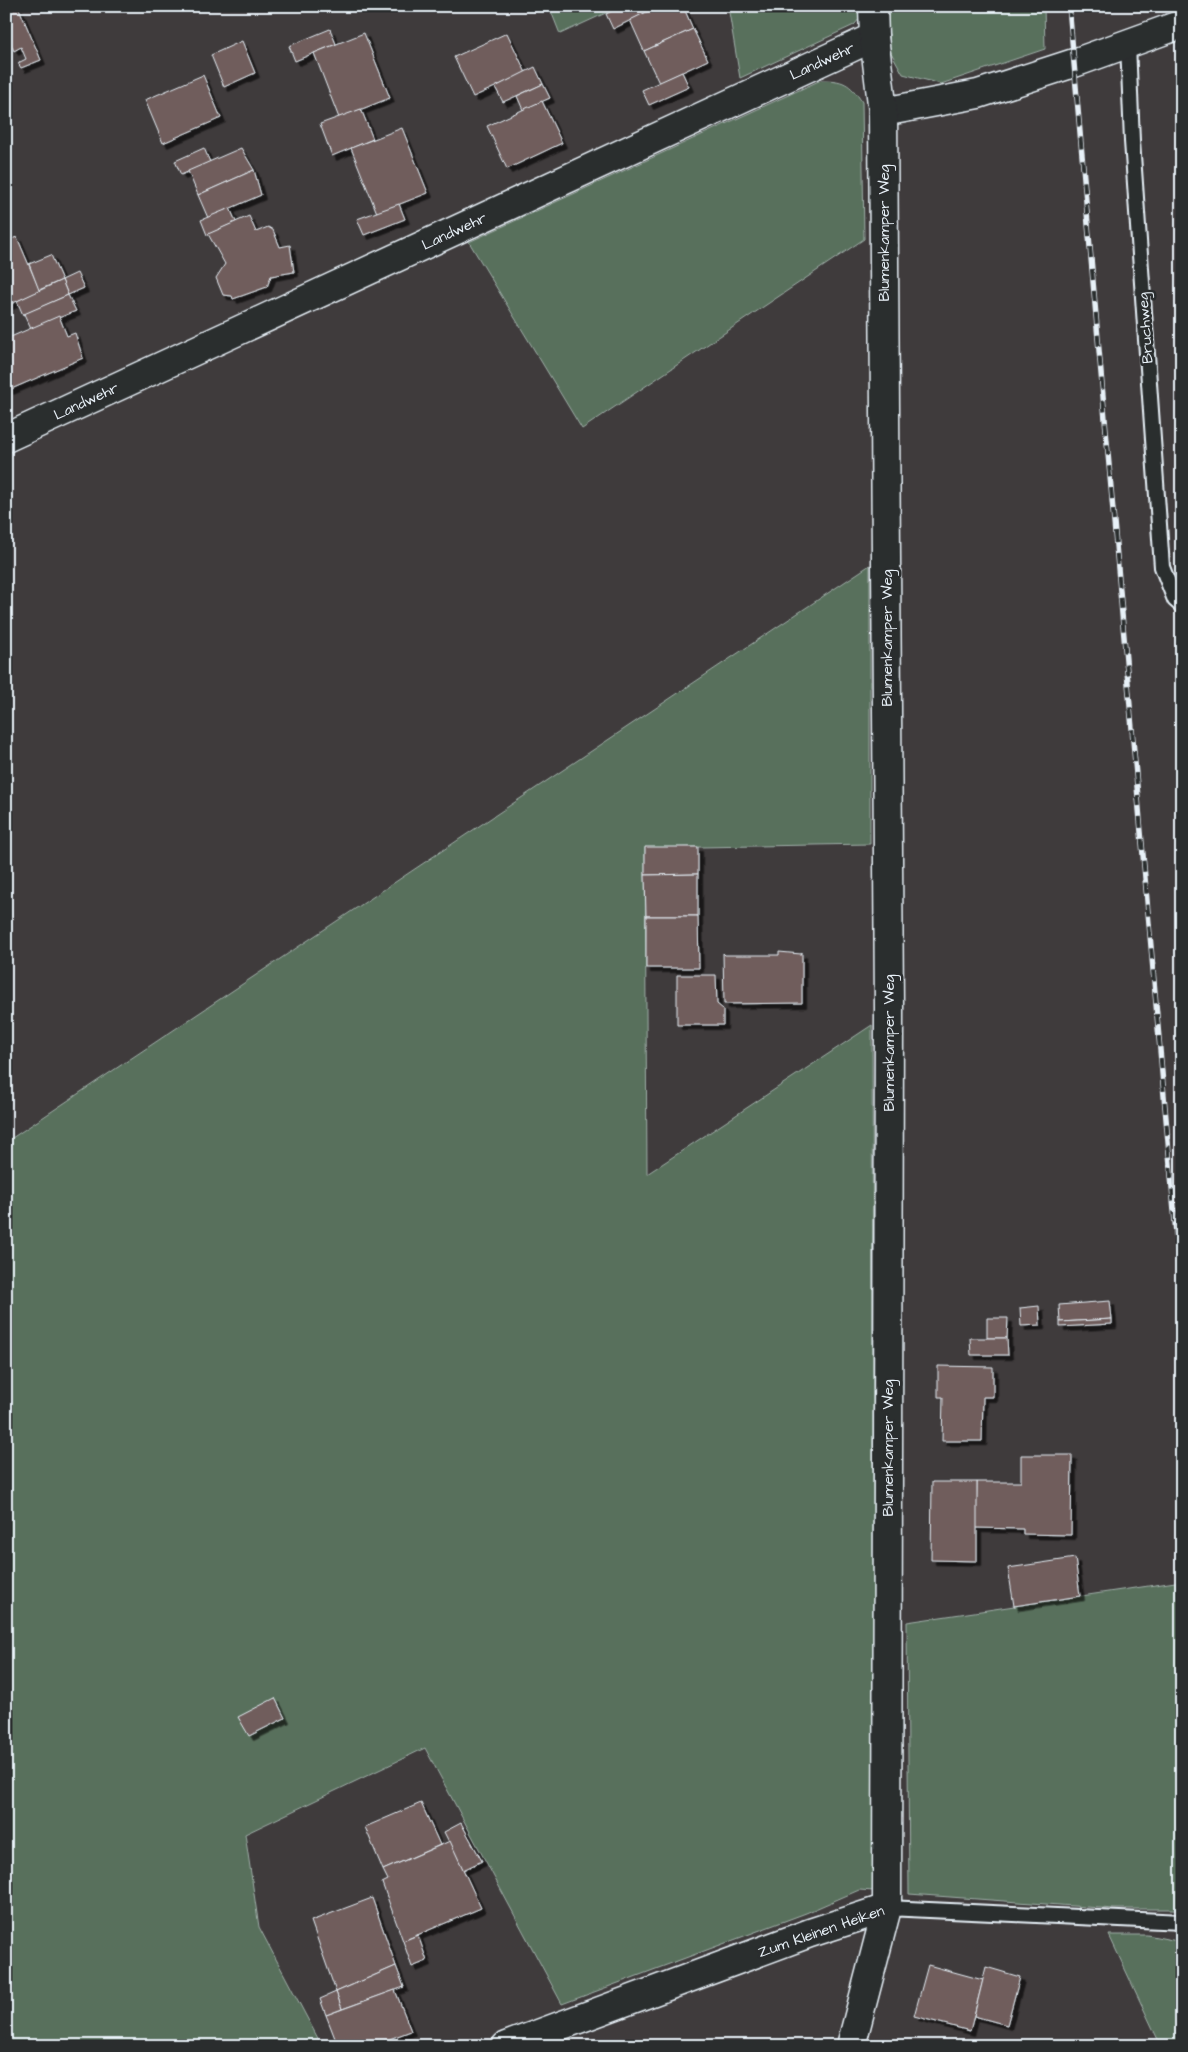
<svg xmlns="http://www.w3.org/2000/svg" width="1188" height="2052" font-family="'Architects Daughter',sans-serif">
<defs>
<filter id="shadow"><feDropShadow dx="4.5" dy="4.5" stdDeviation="0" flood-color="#0009"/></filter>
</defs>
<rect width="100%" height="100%" fill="#3f3b3c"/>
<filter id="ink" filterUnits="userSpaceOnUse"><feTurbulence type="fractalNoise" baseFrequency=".02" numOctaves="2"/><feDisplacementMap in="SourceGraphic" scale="10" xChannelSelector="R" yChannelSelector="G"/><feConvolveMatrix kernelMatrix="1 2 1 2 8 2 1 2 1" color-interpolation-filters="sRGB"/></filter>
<g filter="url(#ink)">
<g fill="#586f5b" stroke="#a0b0aa">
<path d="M549 6H621L560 34Z"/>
<path d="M728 6H861V17L854 25 740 78Z"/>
<path d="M888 6H1044L1045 49 941 84 903 74 889 49Z"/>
<path d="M821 80C843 80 850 83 862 102L864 239 582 429 469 242Z"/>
<path d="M870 565V844L645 848 647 1174 872 1025 874 1891 859 1890 806 1913 562 2004 425 1748 245 1834 259 1927 322 2046H6V1142Z"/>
<path d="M1182 1581V1909H1114L909 1894 907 1622Z"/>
<path d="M1109 1935H1147L1182 1942V2046H1161Z"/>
</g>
<g fill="#6f5d5c" stroke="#e8f1f8" filter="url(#shadow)">
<path d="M6 6H18L41 60 21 68 18 63 26 59 21 47 14 51 6 34Z"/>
<path d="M622 6H652L653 9 613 29 606 14Z"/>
<path d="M659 6H683L693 29 644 51 630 20Z"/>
<path d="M330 29 336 44 295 61 289 46Z"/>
<path d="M693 29 708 60 659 83 644 51Z"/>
<path d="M364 33 390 98 339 118 314 53Z"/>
<path d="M507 33 526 73 473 97 454 57Z"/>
<path d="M242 41 255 73 224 87 211 55Z"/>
<path d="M535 67 543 84 503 102 495 87Z"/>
<path d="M682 72 689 87 649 105 642 90Z"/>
<path d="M203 75 221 118 163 143 145 100Z"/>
<path d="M543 84 550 98 523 110 517 96Z"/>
<path d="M542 101 562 143 507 169 487 126Z"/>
<path d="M361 109 373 139 332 156 320 124Z"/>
<path d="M402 128 428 193 377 213 351 148Z"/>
<path d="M204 148 210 162 181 175 175 161Z"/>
<path d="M241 148 254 170 198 195 188 171Z"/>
<path d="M254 170 261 195 208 218 198 195Z"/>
<path d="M399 204 405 219 364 235 357 219Z"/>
<path d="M230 208 236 222 207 235 201 220Z"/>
<path d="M249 216 256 232 268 227 273 230 280 247 290 245 294 272 271 276 267 287 233 299 232 296 223 295 216 278 225 264 208 234Z"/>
<path d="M17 237 40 291 6 306V241Z"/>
<path d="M51 255 62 280 39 290 29 264Z"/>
<path d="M77 273 84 288 68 295 62 280Z"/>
<path d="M62 280 68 295 23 315 17 301Z"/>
<path d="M68 295 76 311 31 329 24 314Z"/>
<path d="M59 316 67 336 75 333 83 358 9 390 6 385V339Z"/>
<path d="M645 847H698V874L645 875Z"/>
<path d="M698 874V916H646L645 875Z"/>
<path d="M646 916H698L699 968H646Z"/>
<path d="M779 952 801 954 802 952V1003L724 1004 723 953 725 955H779Z"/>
<path d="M677 975H716L717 1004 723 1009V1025H677Z"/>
<path d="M1110 1301 1112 1319 1060 1322 1059 1305Z"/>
<path d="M1039 1306 1040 1325 1021 1326 1020 1308Z"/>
<path d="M987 1318H1008L1007 1338H987Z"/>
<path d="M1112 1319V1324L1060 1327V1322Z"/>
<path d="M970 1338H1007L1008 1355H971Z"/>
<path d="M938 1366 993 1367V1397H983L982 1441H942L943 1397H938Z"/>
<path d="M1021 1455H1072L1071 1535 1023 1534V1529L976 1528 977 1482H1021Z"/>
<path d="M932 1482H977V1561L931 1560Z"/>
<path d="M1075 1558 1080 1596 1014 1606 1008 1568Z"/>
<path d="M275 1698 285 1718 249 1736 238 1717Z"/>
<path d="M421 1803 440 1845 383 1870 365 1827Z"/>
<path d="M461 1823 482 1861 463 1870 444 1832Z"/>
<path d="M450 1841 481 1908 403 1941 382 1883 388 1880 383 1870Z"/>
<path d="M372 1898 396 1966 336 1992 311 1921Z"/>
<path d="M418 1935 427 1961 412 1967 403 1941Z"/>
<path d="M928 1965 983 1980 970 2031 914 2016Z"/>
<path d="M396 1966 404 1987 342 2009 336 1992Z"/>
<path d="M986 1967 1020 1977 1007 2025 974 2016Z"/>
<path d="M395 1990 411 2031 376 2044 377 2046H338L326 2015Z"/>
<path d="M336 1992 342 2009 326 2015 320 1999Z"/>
</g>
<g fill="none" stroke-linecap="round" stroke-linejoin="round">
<defs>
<g id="lane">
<path d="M1128 44 1132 141 1162 567 1175 600 1182 606"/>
<path d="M887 1908 1182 1922"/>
</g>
<g id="street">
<path d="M883 112 978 94 1074 63 1182 24"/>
<path d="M6 438 874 37"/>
<path d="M506 2046 810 1933 887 1908"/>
<path d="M851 2046 887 1908 889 1007 883 112 874 37 873 6"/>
</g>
</defs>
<use href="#lane" stroke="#e8f1f8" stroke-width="18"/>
<use href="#street" stroke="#e8f1f8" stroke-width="31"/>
<use href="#lane" stroke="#2a2d2e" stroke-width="14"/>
<use href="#street" stroke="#2a2d2e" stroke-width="28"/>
<defs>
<path id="rail" d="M1069 6 1182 1302"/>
</defs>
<use href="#rail" stroke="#e8f1f8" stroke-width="5.5"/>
<use href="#rail" stroke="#2a2d2e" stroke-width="4" stroke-dasharray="11" stroke-linecap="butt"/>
</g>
</g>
<g text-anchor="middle" stroke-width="5" stroke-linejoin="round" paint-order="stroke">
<g font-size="15" fill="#e8f1f8" stroke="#2a2d2e">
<text transform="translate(822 61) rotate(-25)" y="5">Landwehr</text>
<text transform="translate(454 231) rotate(-25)" y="5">Landwehr</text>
<text transform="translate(884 233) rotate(-90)" y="5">Blumenkamper Weg</text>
<text transform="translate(1145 328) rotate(-94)" y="5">Bruchweg</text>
<text transform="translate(86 401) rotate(-25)" y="5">Landwehr</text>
<text transform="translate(887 638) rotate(-90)" y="5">Blumenkamper Weg</text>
<text transform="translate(889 1043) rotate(-90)" y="5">Blumenkamper Weg</text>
<text transform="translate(888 1448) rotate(-90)" y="5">Blumenkamper Weg</text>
<text transform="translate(821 1931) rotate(-19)" y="5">Zum Kleinen Heiken</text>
</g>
</g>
<rect width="1188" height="2052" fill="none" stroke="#2a2d2e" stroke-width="25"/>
<rect x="12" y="12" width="1163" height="2027" fill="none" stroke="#e8f1f8" stroke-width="2" filter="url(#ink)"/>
</svg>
